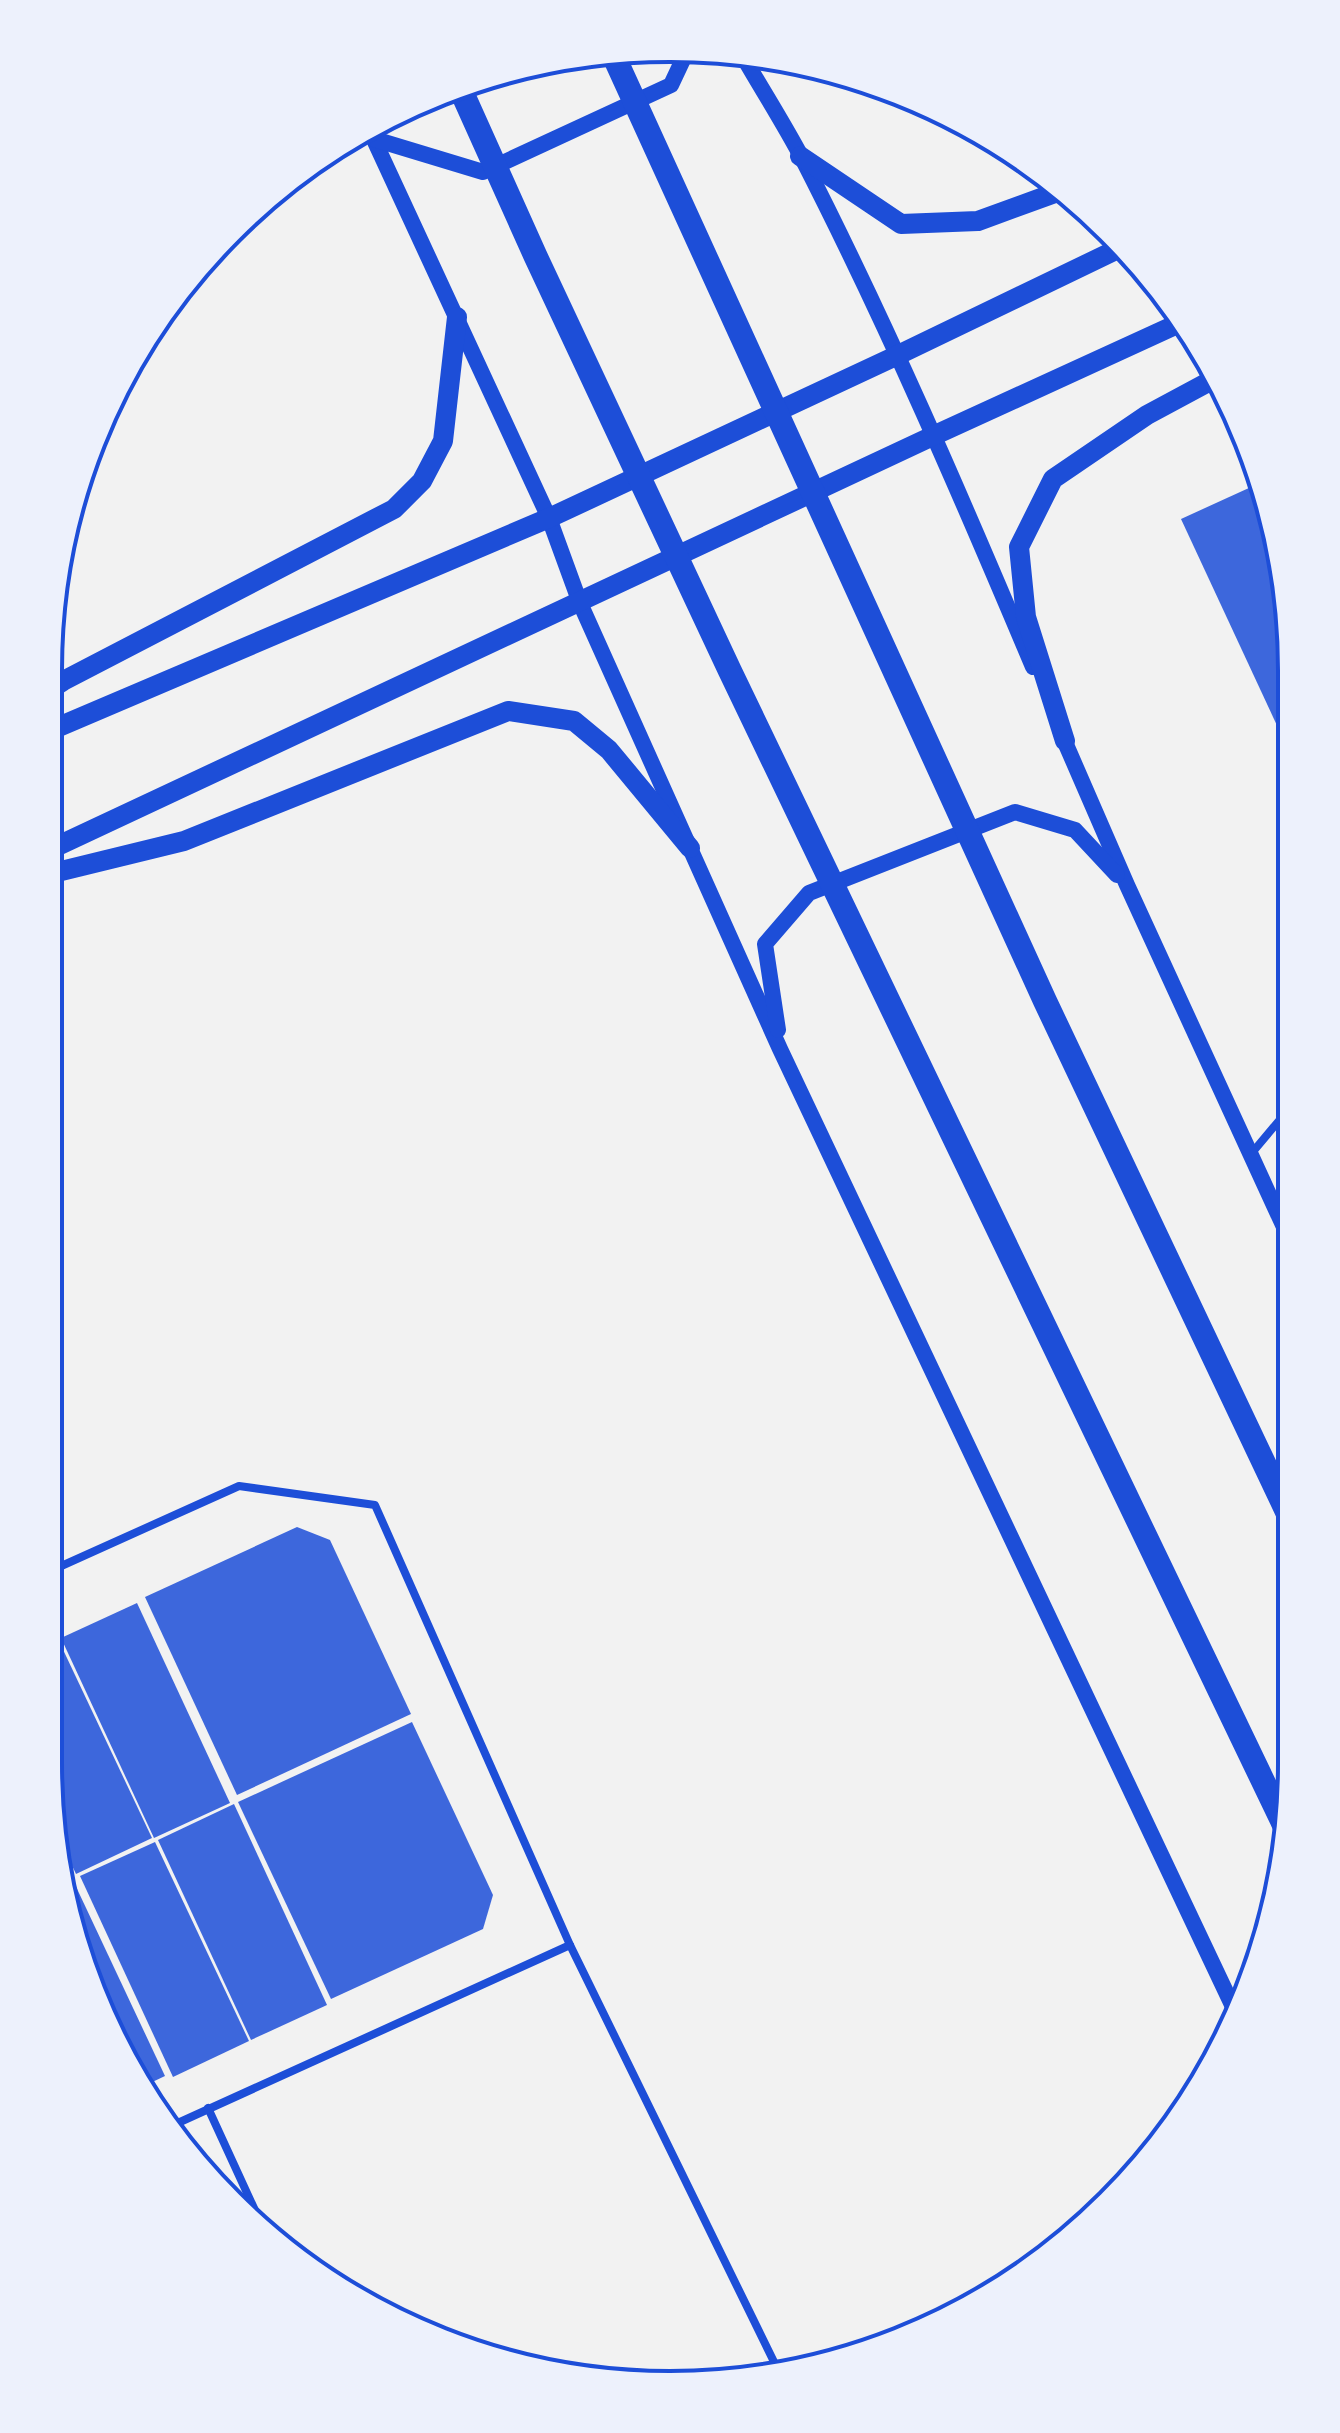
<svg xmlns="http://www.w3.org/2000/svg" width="1340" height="2433" font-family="'Public Sans',sans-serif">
<rect width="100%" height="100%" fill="#f2f2f2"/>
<g fill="#3d67dc">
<path d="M1262 482 1287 589V747L1181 519Z"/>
<path d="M297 1527 330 1540 411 1714 237 1795 145 1597Z"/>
<path d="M137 1603 230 1803 154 1838 61 1638Z"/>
<path d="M58 1639 152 1838 76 1874 61 1842 48 1763V1643Z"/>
<path d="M412 1722 493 1895 483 1929 331 1999 238 1802Z"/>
<path d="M234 1804 327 2005 251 2040 158 1840Z"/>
<path d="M155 1842 249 2041 173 2077 80 1876Z"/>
<path d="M71 1876 165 2076 146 2085 81 1963 67 1878Z"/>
</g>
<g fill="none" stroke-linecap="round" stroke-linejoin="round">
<g stroke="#1d4ed8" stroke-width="8">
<path d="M1251 1154 1288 1110"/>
<path d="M48 1572 239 1486 375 1505 570 1945 777 2368"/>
<path d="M208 2108 259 2219"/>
<path d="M169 2127 570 1945"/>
</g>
<g stroke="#1d4ed8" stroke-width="16">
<path d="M741 53C761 88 783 122 802 158 887 324 961 496 1033 667"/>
<path d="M369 129 549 518 580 603 780 1049 1235 2011"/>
<path d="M374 139 483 172 671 85 687 51"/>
<path d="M1061 733 1127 885 1289 1238"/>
<path d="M778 1030 765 944 809 893 1015 812 1075 830 1117 875"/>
</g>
<g stroke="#1d4ed8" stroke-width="20">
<path d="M800 156 901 224 978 221 1063 190"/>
<path d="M49 690 63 681 394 509 422 481 443 441 457 317"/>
<path d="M49 731 549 518 898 355 1120 248"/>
<path d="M1065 741 1026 617 1019 547 1053 479 1147 415 1214 379"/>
<path d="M49 850 935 435 1184 321"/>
<path d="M49 874 184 841 508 711 574 721 609 750 690 848"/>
</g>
<g stroke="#1d4ed8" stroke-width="24">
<path d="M612 52 1045 1001 1290 1518"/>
<path d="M460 88 535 255 730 671 1286 1829"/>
</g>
</g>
<path d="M0 0H1340V2433H0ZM670 62H670A608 608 0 0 1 1278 670V1763A608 608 0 0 1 670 2371H670A608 608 0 0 1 62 1763V670A608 608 0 0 1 670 62Z" fill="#edf1fc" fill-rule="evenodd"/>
<path fill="none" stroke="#1d4ed8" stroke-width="4" d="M670 62H670A608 608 0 0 1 1278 670V1763A608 608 0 0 1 670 2371H670A608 608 0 0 1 62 1763V670A608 608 0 0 1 670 62Z"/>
</svg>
